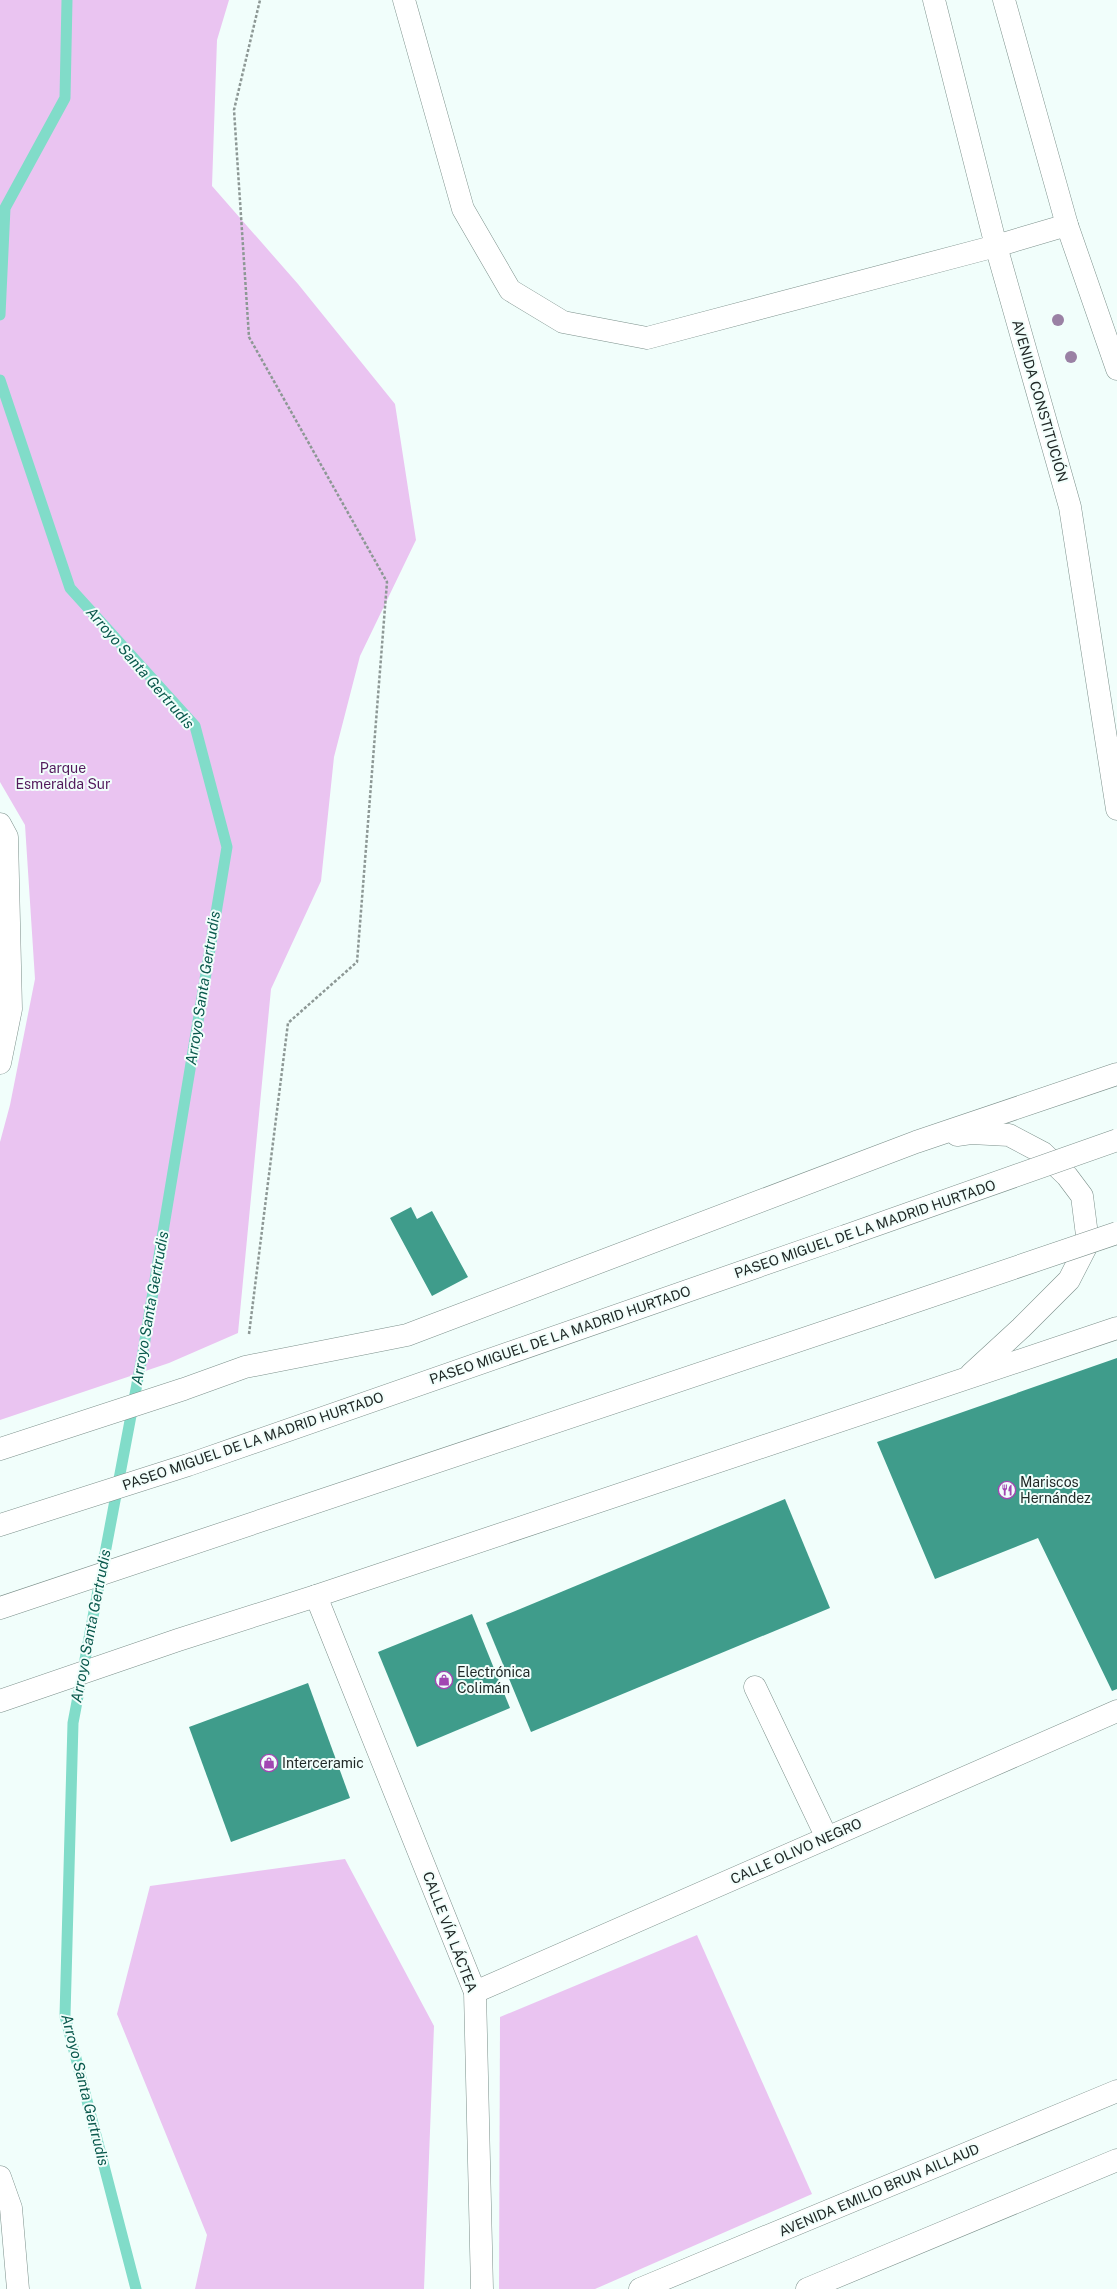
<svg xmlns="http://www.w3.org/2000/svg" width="1117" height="2289" font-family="'Public Sans',sans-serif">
<rect width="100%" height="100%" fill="#f1fefb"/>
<g fill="#eac4f1">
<path d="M0 0H229L217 40 212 186 298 284 395 404 416 540 360 656 334 757 321 881 271 989 238 1333 169 1363 0 1420V1142L10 1105 35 979 25 825 0 782Z"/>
<path d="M345 1859 434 2026 424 2289H195L207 2235 117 2014 150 1886Z"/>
<path d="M697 1935 812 2194 595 2289H499L500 2017Z"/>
</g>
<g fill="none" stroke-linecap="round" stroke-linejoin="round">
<g stroke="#81dcc9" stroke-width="11">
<path d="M0 315 5 208 65 98 67 0"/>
<path d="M0 380 70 588 195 726 227 847 143 1352 73 1723 65 2016 136 2289"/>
</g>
</g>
<g fill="#3f9c8b">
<path d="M411 1207 417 1219 432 1211 468 1277 432 1296 390 1218Z"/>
<path d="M1117 1358V1689L1112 1691 1038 1538 935 1579 877 1442Z"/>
<path d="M785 1499 830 1608 531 1732 486 1623Z"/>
<path d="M472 1614 510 1708 417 1747 378 1652Z"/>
<path d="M308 1683 350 1798 231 1842 189 1727Z"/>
</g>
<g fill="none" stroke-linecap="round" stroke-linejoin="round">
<defs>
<g id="minor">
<path d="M404 0 463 209 510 290 563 322 647 338 996 246"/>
<path d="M0 824 7 837 11 1009 0 1063"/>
<path d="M316 1596 475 1992 482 2289"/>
<path d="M755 1687 827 1838"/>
<path d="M475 1992 1117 1711"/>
<path d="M0 2177 11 2208 18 2289"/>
<path d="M640 2289 1117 2091"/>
<path d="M807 2289 1117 2160"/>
</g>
<g id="tertiary">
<path d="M934 0 996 246 1070 507 1117 809"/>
<path d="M1004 0 1067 225 1117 369"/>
<path d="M996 246 1067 225"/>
<path d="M957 1135 971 1133 1009 1135 1043 1153 1067 1176 1082 1196 1088 1243 1069 1280 1021 1328 971 1374"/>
<path d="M0 1449 184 1389 245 1367 407 1335 916 1142 1117 1074"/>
<path d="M0 1701 178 1640 316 1596 1117 1328"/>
</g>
<g id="trunk">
<path d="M0 1525 188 1465 845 1236"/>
<path d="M0 1608 881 1313"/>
</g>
</defs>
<use href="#minor" stroke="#7c908b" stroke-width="23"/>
<use href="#tertiary" stroke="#7c908b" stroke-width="23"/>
<use href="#trunk" stroke="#7c908b" stroke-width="23"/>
<path stroke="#8d9895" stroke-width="2.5" stroke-dasharray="3 2" stroke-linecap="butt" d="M249 1334 288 1023 357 962 387 582 249 337 234 110 260 0"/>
<use href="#minor" stroke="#fff" stroke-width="22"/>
<use href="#tertiary" stroke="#fff" stroke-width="22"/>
<use href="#trunk" stroke="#fff" stroke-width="22"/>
<defs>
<g id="trunk-bridge">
<path d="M845 1236 1117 1140"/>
<path d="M881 1313 1117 1233"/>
</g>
</defs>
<use href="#trunk-bridge" stroke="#7c908b" stroke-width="23" stroke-linecap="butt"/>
<use href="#trunk-bridge" stroke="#fff" stroke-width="22"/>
</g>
<g fill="#9a81a4">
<circle cx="1058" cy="320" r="6"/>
<circle cx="1071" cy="357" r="6"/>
</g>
<defs>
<symbol id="restaurant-ring" viewBox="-11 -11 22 22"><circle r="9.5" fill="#f1fefb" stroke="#a147b2" stroke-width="1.5"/><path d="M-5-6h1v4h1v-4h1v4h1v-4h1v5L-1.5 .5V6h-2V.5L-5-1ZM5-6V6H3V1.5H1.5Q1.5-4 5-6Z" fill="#a147b2"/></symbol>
<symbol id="shop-ring" viewBox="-11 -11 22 22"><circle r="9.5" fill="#f1fefb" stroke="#a147b2" stroke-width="1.5"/><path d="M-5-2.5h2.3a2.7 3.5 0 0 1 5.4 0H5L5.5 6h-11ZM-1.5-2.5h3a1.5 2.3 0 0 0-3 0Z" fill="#a147b2"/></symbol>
</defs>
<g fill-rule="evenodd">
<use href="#restaurant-ring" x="997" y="1480" width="20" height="20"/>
<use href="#shop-ring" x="434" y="1670" width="20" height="20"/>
<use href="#shop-ring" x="259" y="1753" width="20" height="20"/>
</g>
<g text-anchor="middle" stroke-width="4" stroke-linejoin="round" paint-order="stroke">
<g font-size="14" fill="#212927" stroke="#f1fefb">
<text transform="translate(1040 401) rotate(74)" y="5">AVENIDA CONSTITUCIÓN</text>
<text transform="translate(865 1229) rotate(-19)" y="5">PASEO MIGUEL DE LA MADRID HURTADO</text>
<text transform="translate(560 1335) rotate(-19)" y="5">PASEO MIGUEL DE LA MADRID HURTADO</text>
<text transform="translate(253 1441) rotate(-19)" y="5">PASEO MIGUEL DE LA MADRID HURTADO</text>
<text transform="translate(796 1851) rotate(-24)" y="5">CALLE OLIVO NEGRO</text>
<text transform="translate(450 1932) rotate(69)" y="5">CALLE VÍA LÁCTEA</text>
<text transform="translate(879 2190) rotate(-23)" y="5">AVENIDA EMILIO BRUN AILLAUD</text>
</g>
<g font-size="14" fill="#521a5c" stroke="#f1fefb">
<text x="63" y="773">Parque<tspan x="63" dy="16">Esmeralda Sur</tspan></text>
</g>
<g font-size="14" fill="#212927" stroke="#f1fefb" text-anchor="start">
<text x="1020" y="1487">Mariscos<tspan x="1020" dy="16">Hernández</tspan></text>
<text x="457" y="1677">Electrónica<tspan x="457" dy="16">Colimán</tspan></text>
<text x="282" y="1768">Interceramic</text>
</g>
<g font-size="15" font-style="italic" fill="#0a594d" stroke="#f1fefb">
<text transform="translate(140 668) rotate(49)" y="5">Arroyo Santa Gertrudis</text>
<text transform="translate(203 988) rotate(-81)" y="5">Arroyo Santa Gertrudis</text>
<text transform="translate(150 1308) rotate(-80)" y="5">Arroyo Santa Gertrudis</text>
<text transform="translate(91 1626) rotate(-79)" y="5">Arroyo Santa Gertrudis</text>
<text transform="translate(85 2090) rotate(76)" y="5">Arroyo Santa Gertrudis</text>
</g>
</g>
</svg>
